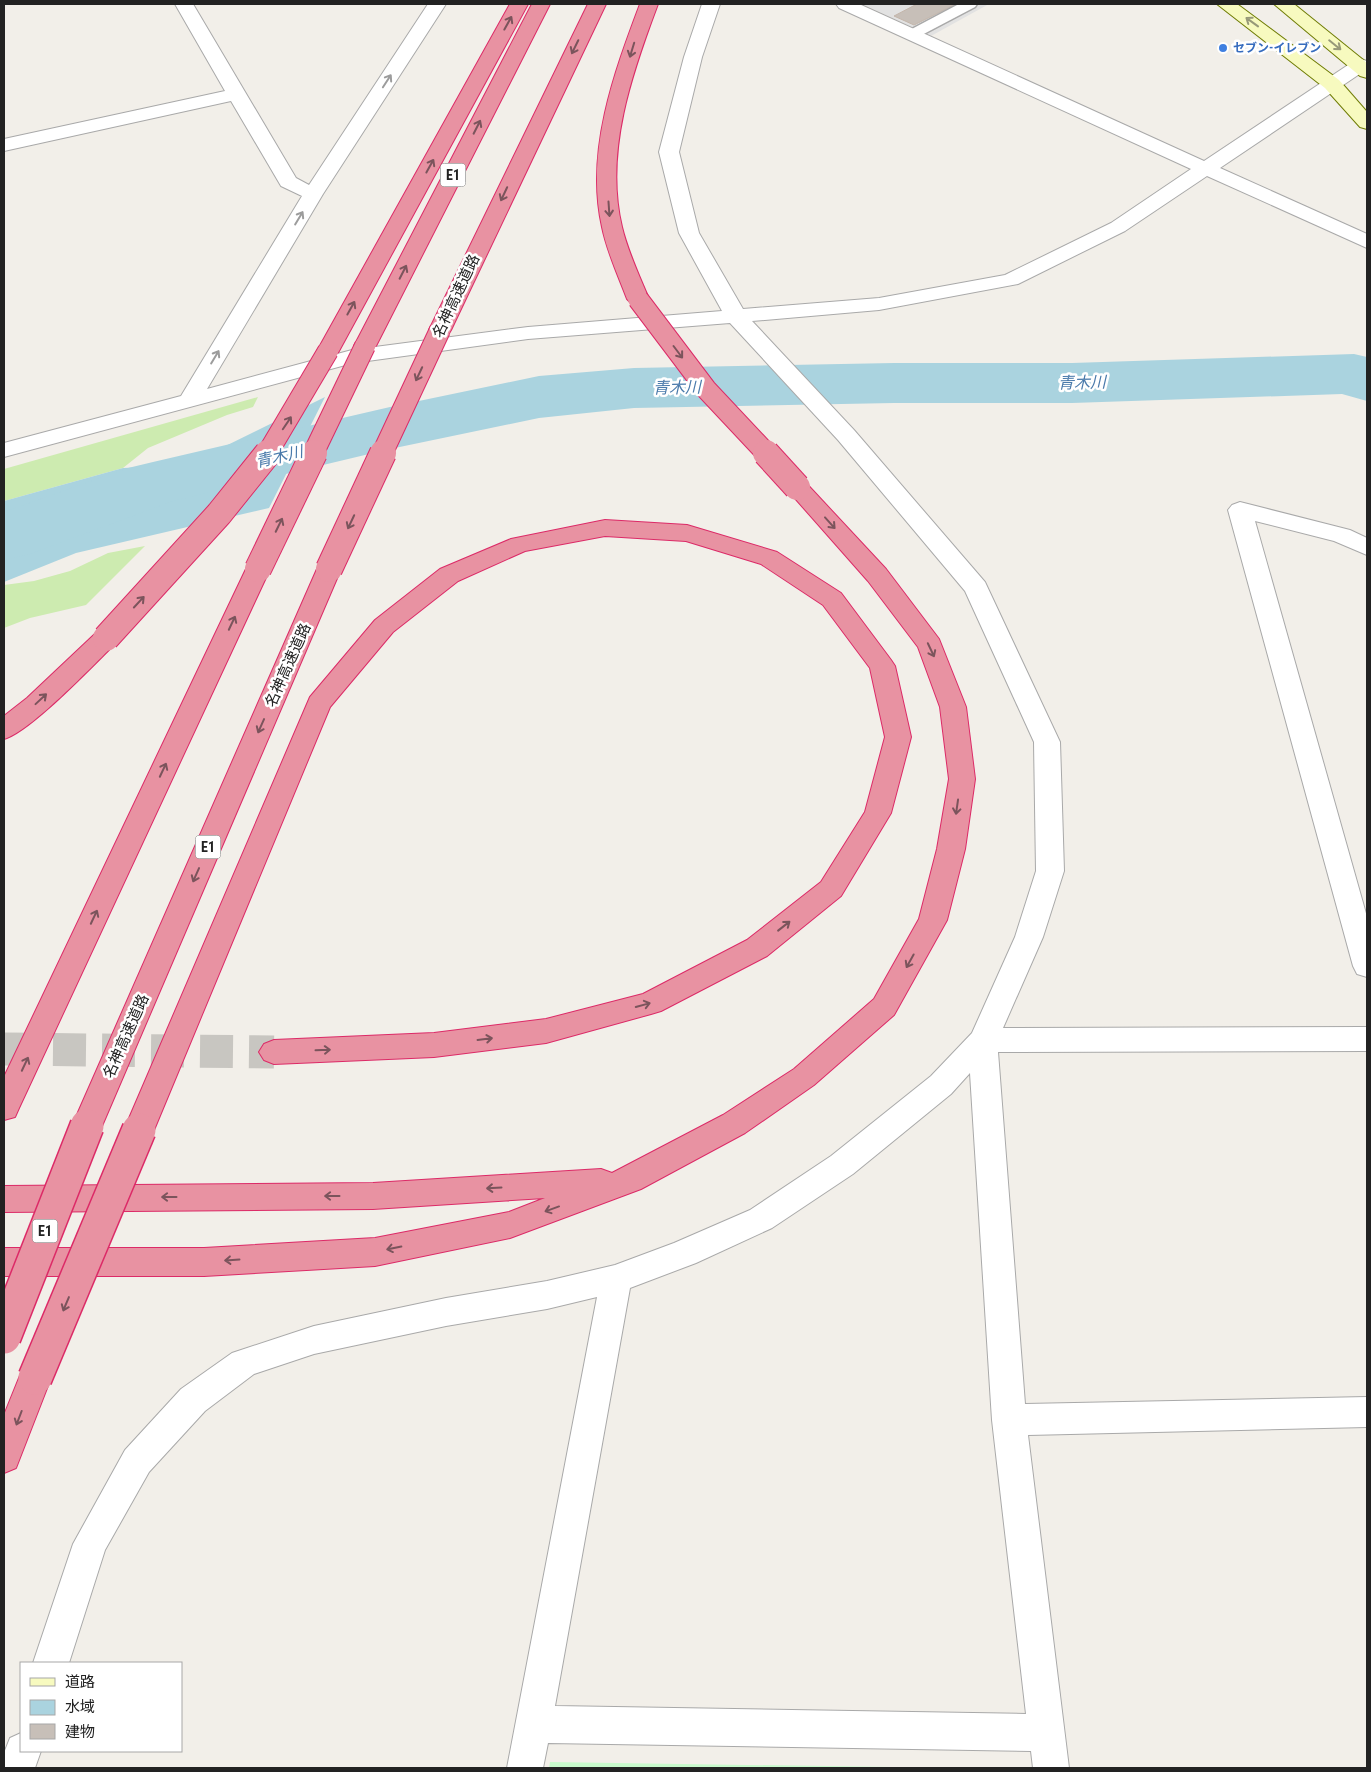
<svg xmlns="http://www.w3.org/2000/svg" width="1371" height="1772" font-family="'Roboto Condensed','Noto Sans JP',sans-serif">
<rect width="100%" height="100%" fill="#f2efe9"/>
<g fill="#cdebb0">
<path d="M258 397 253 407 227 415 148 448 123 468 4 501V469Z"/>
<path d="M145 546 86 605 30 618 4 628V585L34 581 70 571 108 553Z"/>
</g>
<path fill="#c8facc" d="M550 1762 958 1768H549Z"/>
<path fill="#e2e2e2" d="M862 4H989L931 36Z"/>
<path fill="#aad3df" d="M325 397 269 508 76 553 4 582V501L123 468 165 466 199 459Z"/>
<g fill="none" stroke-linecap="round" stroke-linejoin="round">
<path fill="#aad3df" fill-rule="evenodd" d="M1354 354 1367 357V401L1342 394 1072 403H894L634 408 539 418 390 449 173 501 30 554 4 560V512L128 468 153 462 390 407 539 376 634 368 894 363H1072Z"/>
</g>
<path fill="#c7bfb8" stroke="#c4b6ab" d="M917 4H956L914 25 894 16Z"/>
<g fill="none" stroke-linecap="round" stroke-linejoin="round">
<path stroke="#c8c6c1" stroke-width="33" stroke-dasharray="33 16" stroke-linecap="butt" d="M4 1049 274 1052"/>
<defs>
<path id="lane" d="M959 4H977L975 7 918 37H908L906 34 908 31Z"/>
<g id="street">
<path d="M175 4H193L296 178 309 185 428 4H446L323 194 207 389 352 350 528 327 722 311 679 233 659 152 684 57 702 4H720L702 57 679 152 699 233 743 309 879 298 1005 275 1111 223 1191 169 839 8 836 4H859L1204 161 1354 61 1361 59 1367 61V69L1220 168 1367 234V248L1207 176 1125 231 1018 284 879 310 752 321 854 430 985 582 1060 742 1064 871 1043 937 1003 1028 1367 1027V1051L998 1052 1025 1404 1367 1397V1427L1028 1435 1069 1768H1033L1031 1751 548 1743 543 1768H507L597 1297 547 1309 446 1326 314 1354 254 1374 205 1411 149 1472 105 1550 69 1663H33L73 1544 125 1450 181 1389 232 1353 314 1326 446 1298 547 1281 615 1265 674 1243 750 1210 831 1156 931 1076 972 1033 1015 937 1036 871 1034 742 965 591 838 440 730 323 528 339 353 363 4 457V443L181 396 302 196 281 186 231 101 4 151V139L225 91ZM970 1073 992 1420 1026 1714 555 1706 630 1288 696 1263 772 1228 853 1174 951 1094Z"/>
<path d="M1240 502 1350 530 1367 538V555L1334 541 1255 521 1367 917V977L1357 974 1353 966 1228 510 1232 505Z"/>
<path d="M21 1733V1751H41L35 1768H4V1753L10 1738Z"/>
</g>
<g id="secondary">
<path d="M1217 4H1237L1339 80 1367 112V129L1360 127 1325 88Z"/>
<path d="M1274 4H1294L1367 63V78L1360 76Z"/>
</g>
<g id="highway">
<path d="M510 4H528L339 351 336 356 328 358 320 356 317 351Z"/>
<path d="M532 4H550L376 346 373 351 365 352 357 351 354 346Z"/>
<path d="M588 4H606L451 330 448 335 440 336 432 335 429 330Z"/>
<path d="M640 4H658C632 73 604 152 622 227 628 252 639 275 649 299L645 303 638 305 631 303 627 299C618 275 607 252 602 227 585 152 614 73 640 4Z"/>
<path d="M797 480 805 482 886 569 939 639 966 707 975 779 965 849 947 920 894 1015 814 1085 745 1133 641 1189 510 1238 375 1266 204 1276H4V1248H204L375 1238 509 1212 545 1198 373 1209 4 1212V1186L373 1183 601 1169 612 1173 723 1115 794 1069 874 999 919 919 937 849 949 779 940 707 918 647 868 581 785 487 789 482Z"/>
<path d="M605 520 687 525 777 552 841 593 891 660 895 666 911 737 891 813 841 896 767 956 661 1011 651 1014 546 1043 434 1057 274 1064 264 1060 259 1052 264 1044 274 1040 434 1033 546 1019 643 994 747 940 821 882 865 812 885 737 870 668 823 605 761 564 686 541 605 536 525 551 458 581 393 632 330 707 154 1130 150 1139 139 1142 128 1139 124 1130 310 697 375 620 440 569 511 539Z"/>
<path d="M258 561 267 563 270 569 19 1108 15 1117 4 1120V1077L246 569 249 563Z"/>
<path d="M329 561 338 563 341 569 102 1126 98 1135 87 1138 76 1135 72 1126 317 569 320 563Z"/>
<path d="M106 630 115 632 118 638 115 644C92 666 30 732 4 739V716L27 698 97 632Z"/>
<path d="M35 1363 47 1368 51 1378 16 1468 4 1473V1415L23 1368Z"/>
</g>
</defs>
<use href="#lane" stroke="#a9a9a9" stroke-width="3"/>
<use href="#street" stroke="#a9a9a9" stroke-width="2"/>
<use href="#secondary" stroke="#707d05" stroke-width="2"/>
<use href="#highway" stroke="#dc2a67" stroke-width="2"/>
<use href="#lane" fill="#fff" fill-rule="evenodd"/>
<use href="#street" fill="#fff" fill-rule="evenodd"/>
<use href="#secondary" fill="#f7fabf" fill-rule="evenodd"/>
<use href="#highway" fill="#e892a2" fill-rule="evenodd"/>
<defs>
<g id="highway-bridge-far2">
<path d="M638 299 706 389 767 454"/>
<path d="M267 454 328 351"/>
<path d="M313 454 365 346"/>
<path d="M382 454 440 330"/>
</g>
<g id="highway-bridge-far1">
<path d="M766 453 797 487"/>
<path d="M258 569 314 453"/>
<path d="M329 569 383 453"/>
<path d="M106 638 219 514 268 453"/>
</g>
<g id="highway-bridge">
<path d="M4 1337 87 1126"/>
<path d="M35 1378 139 1130"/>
</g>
</defs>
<use href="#highway-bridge-far2" stroke="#dc2a67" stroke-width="22" stroke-linecap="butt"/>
<use href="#highway-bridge-far1" stroke="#dc2a67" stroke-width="28" stroke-linecap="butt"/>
<use href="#highway-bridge" stroke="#dc2a67" stroke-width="36" stroke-linecap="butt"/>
<use href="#highway-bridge-far2" stroke="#e892a2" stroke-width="20"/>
<use href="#highway-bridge-far1" stroke="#e892a2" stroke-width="26"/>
<use href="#highway-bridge" stroke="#e892a2" stroke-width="33"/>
</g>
<defs><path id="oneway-shaft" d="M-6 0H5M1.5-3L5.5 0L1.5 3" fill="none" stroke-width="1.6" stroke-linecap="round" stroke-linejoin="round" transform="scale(1.25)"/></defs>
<g stroke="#979978">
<use href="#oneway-shaft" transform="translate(1252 22) rotate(-144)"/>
<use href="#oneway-shaft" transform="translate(1335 45) rotate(39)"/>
</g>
<g stroke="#7b545c">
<use href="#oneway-shaft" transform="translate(508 23) rotate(-61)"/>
<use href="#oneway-shaft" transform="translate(575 47) rotate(116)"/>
<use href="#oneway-shaft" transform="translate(632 50) rotate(107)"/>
<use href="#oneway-shaft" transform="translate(477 127) rotate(-63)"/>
<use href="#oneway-shaft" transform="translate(430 166) rotate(-61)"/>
<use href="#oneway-shaft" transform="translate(504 194) rotate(115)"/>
<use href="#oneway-shaft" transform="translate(609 209) rotate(86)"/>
<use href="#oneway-shaft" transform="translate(403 272) rotate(-63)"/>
<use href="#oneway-shaft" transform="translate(351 308) rotate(-61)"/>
<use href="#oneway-shaft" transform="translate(678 352) rotate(53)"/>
<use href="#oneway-shaft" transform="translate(419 374) rotate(115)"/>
<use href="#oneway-shaft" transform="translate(287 423) rotate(-56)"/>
<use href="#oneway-shaft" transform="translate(351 522) rotate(115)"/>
<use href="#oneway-shaft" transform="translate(830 523) rotate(48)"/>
<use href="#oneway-shaft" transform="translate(279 525) rotate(-64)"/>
<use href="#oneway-shaft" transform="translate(139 602) rotate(-47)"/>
<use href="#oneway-shaft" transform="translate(232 623) rotate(-65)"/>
<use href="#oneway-shaft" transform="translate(931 650) rotate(65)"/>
<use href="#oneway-shaft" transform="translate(41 699) rotate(-43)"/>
<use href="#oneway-shaft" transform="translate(261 726) rotate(114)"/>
<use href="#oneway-shaft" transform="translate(163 770) rotate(-65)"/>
<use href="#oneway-shaft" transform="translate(957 807) rotate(98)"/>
<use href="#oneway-shaft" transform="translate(196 875) rotate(114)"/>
<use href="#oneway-shaft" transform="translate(94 917) rotate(-65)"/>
<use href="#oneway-shaft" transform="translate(784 926) rotate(-38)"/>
<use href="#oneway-shaft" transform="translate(910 961) rotate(119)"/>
<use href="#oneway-shaft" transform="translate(643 1005) rotate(-15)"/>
<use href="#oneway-shaft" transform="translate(485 1039) rotate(-7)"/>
<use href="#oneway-shaft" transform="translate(323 1050) rotate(-2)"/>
<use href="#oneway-shaft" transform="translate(25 1064) rotate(-65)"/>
<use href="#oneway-shaft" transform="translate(494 1188) rotate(177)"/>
<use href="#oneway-shaft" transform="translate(332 1196) rotate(180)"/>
<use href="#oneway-shaft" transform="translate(169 1197) rotate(180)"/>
<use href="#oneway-shaft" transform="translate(552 1209) rotate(160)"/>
<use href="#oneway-shaft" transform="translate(394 1248) rotate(169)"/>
<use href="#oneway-shaft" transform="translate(232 1260) rotate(176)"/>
<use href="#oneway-shaft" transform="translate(66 1304) rotate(113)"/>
<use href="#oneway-shaft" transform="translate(19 1418) rotate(111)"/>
</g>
<g stroke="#9c9c9c">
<use href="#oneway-shaft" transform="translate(387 81) rotate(-57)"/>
<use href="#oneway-shaft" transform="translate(299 218) rotate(-59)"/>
<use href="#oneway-shaft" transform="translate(215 357) rotate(-59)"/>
</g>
<circle fill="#3f7fe0" stroke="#fff" stroke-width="2" cx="1223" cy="48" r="5"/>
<g text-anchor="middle" stroke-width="5" stroke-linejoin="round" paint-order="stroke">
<g font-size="12" font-weight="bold" fill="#366cbe" stroke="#fff" text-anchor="start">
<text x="1233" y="52">セブン-イレブン</text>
</g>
<g fill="#fff" stroke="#646464" stroke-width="1">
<rect x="440.5" y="163.5" width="25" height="23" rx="4"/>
<rect x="195.5" y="835.5" width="25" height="23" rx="4"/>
<rect x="32.5" y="1219.5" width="25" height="23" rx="4"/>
</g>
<g font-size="14" font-weight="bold" fill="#222">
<text x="453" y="180">E1</text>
<text x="208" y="852">E1</text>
<text x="45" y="1236">E1</text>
</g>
<g font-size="15" fill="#222" stroke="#fff">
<text transform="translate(456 296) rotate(-65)" y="5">名神高速道路</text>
<text transform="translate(288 665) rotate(-66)" y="5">名神高速道路</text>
<text transform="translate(126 1036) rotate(-66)" y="5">名神高速道路</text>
</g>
<g font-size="16" font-style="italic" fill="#4a7aab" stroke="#fff">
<text transform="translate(1082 382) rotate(-1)" y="6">青木川</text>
<text transform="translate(677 387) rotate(-1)" y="6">青木川</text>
<text transform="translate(279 456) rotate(-13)" y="6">青木川</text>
</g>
</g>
<rect width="1371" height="1772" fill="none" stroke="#222222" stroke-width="10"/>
<rect x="20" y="1662" width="162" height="90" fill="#ffffff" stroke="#a7a7a7"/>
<rect x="30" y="1678" width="25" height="8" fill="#f7fabf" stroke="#a7a7a7"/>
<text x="65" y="1687" font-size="15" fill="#222222">道路</text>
<rect x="30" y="1700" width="25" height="15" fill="#aad3df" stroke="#a7a7a7"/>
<text x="65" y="1712" font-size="15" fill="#222222">水域</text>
<rect x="30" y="1724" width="25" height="15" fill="#c7bfb8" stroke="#a7a7a7"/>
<text x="65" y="1737" font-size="15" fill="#222222">建物</text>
</svg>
